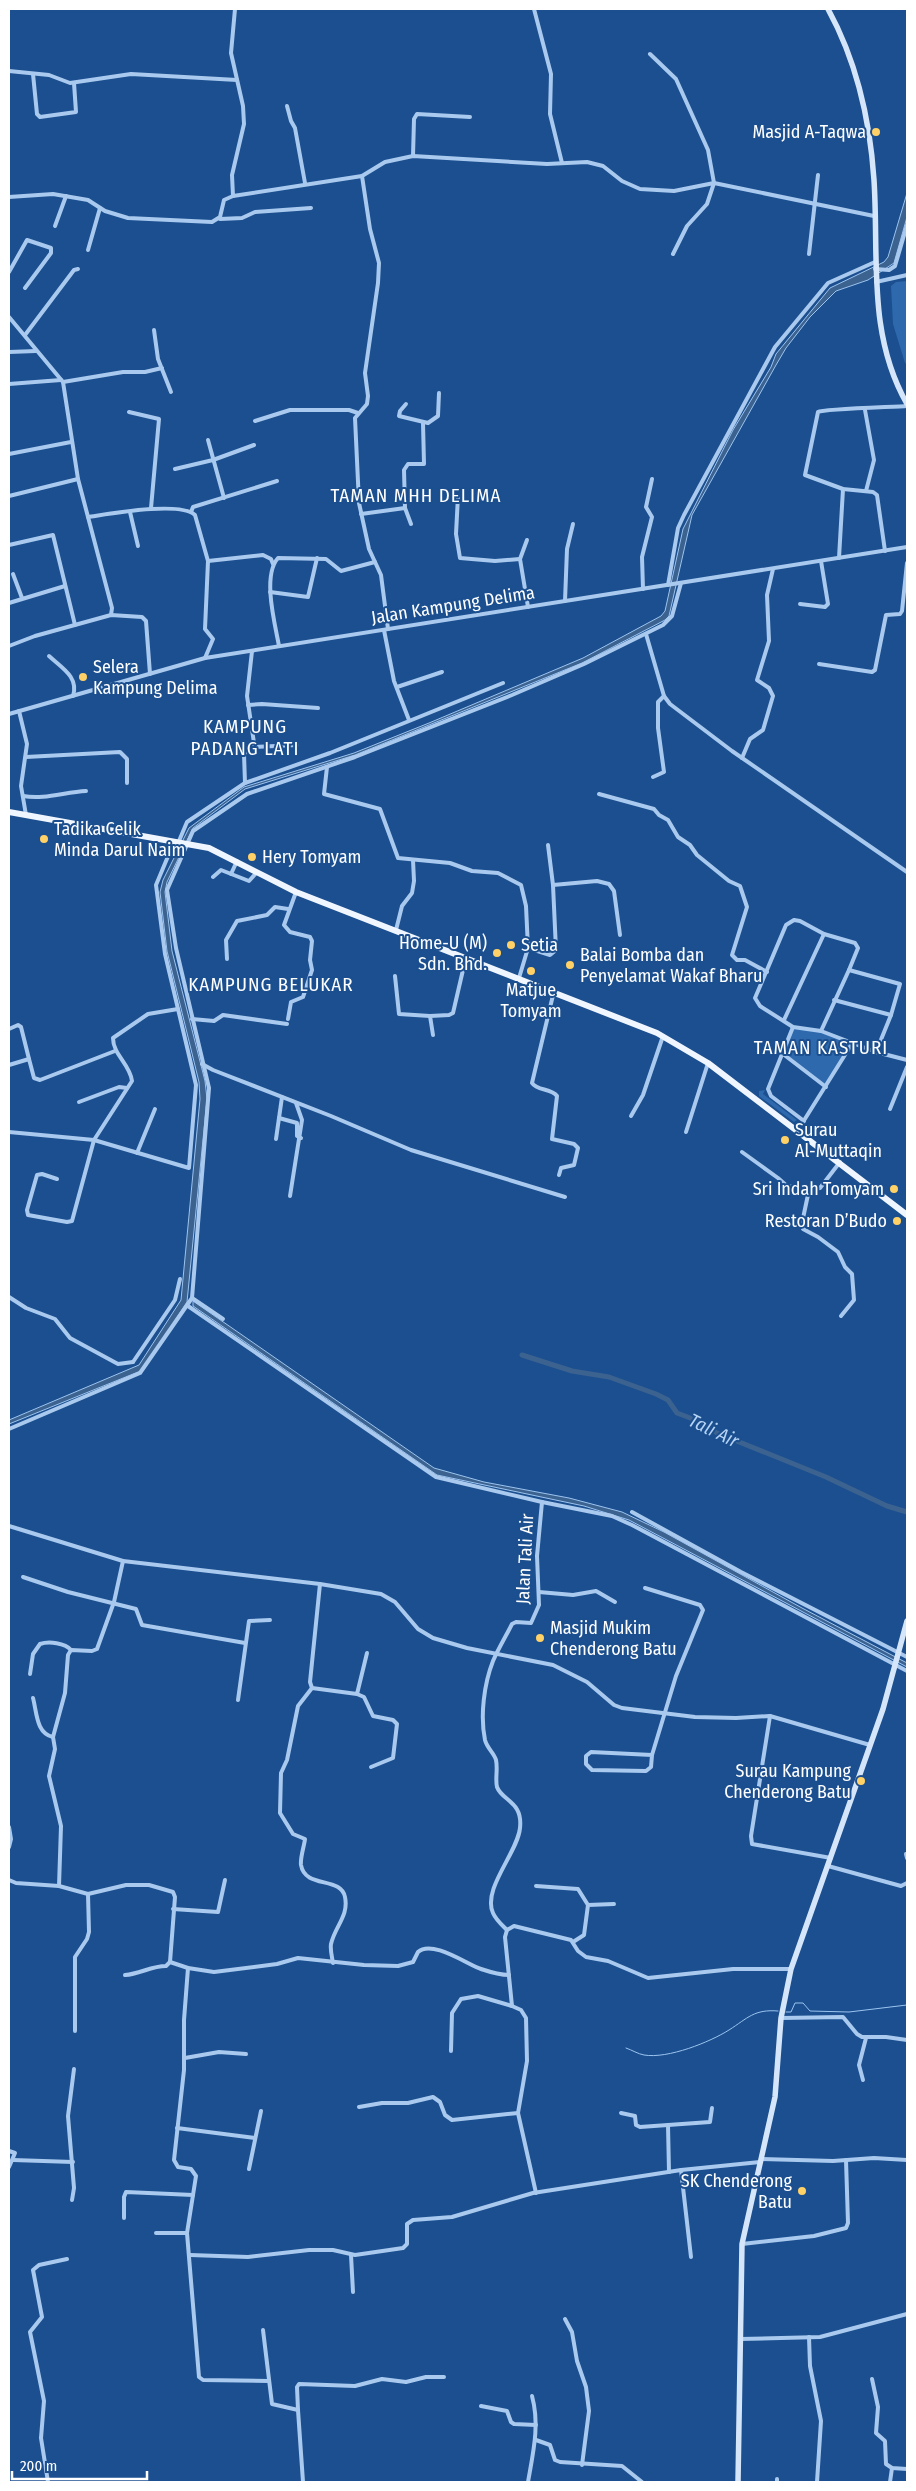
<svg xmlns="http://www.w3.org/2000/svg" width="916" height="2491" font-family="'Fira Sans Condensed',sans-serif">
<rect width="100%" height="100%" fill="#1b4f8f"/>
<g fill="#2e69ad">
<path d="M907 281V364L905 363 893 324 891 286 896 282Z"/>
<path d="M793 1027 821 1031 853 1042 826 1087 783 1054Z"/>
<path d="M765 1090 763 1094 797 1120 794 1122 759 1096V1091Z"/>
</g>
<g fill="#3c6290" stroke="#9cc4f0">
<path d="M907 193V217L894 263 868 280 836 291 810 317 786 348 776 365 692 515 669 616 665 620 582 663 355 755 245 789 193 828 167 882 165 892 172 951 205 1081 207 1099 187 1302 143 1370 9 1424V1420L139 1365 181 1300 200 1099 199 1082 167 951 160 892 163 880 189 828 244 787 354 753 429 723 583 658 661 616 665 611 683 529 733 430 771 367 776 354 830 288 884 262 888 257Z"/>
<path d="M193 1301 434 1468 484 1482 569 1498 622 1512 664 1532 802 1608 907 1663V1667L629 1520 584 1506 437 1475 193 1306Z"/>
</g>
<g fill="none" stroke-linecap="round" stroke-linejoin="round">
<g stroke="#9cc4f0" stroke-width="1">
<path d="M786 2012H791L795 2003H803L810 2011 849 2012 907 2005"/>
<path d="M626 2048C632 2050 638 2054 644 2055 668 2059 710 2042 729 2030 748 2018 754 2009 778 2011"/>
</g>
<path stroke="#3c6290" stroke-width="5" d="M522 1355 572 1371 609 1377 656 1394 668 1400 677 1413 698 1421 717 1433 826 1477 887 1506 907 1512"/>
<g stroke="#a9c9ee" stroke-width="4">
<path d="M534 9 551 74 550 114 562 163"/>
<path d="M650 54 676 79 708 150 714 183 707 204 687 226 673 254"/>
<path d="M9 71 49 75 70 83 131 74 237 80"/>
<path d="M33 74 37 114 40 117 76 112 74 83"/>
<path d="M287 106 291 121 295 128 305 183"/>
<path d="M413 156 414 119 417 114 470 117"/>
<path d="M362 176 370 229 379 263 378 283 365 373 368 396 367 404 355 418 359 503 369 549 381 575 388 629"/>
<path d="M233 196 232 175 244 124 243 106 231 53 235 9"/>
<path d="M9 197 53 194 88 200 105 211 128 218 212 222 220 217 224 200 233 196 362 176 385 162 413 156 547 164 587 162 603 166 622 181 640 189 674 191 714 183 874 216"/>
<path d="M220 219 242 218 255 212 311 208"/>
<path d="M55 226 66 196"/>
<path d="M88 250 100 208"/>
<path d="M809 254 818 175"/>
<path d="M875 269 889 270 895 266 907 225"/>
<path d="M9 272 27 240 51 248V253L25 288"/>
<path d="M876 282 907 275"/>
<path d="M9 317 63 382 78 479 112 608 111 615"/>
<path d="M154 330 158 359 171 392"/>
<path d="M25 335 74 270 78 269"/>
<path d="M9 352 36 351"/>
<path d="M63 382 123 372H145L162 368"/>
<path d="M9 384 61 380"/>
<path d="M406 404 400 411 399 416 428 423 438 416 439 393"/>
<path d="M865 410 874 460 866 491"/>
<path d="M129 412 159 419 151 508"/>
<path d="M255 421 290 410H349L358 413"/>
<path d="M208 440 224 498"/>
<path d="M9 454 71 442"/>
<path d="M175 469 213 460 254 445"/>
<path d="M9 496 78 479"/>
<path d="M458 496 456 534 460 558 495 561 520 559"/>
<path d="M405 508 411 524"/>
<path d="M130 512 138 546"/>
<path d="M191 512 193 507 277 481"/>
<path d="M361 514 405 508 404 470 408 464H424L423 423"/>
<path d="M88 517C109 514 180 501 195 515L208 561 205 629 213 639 205 658"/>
<path d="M527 540 520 559 528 607"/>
<path d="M9 545 53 535 75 625"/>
<path d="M885 551 877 495 873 492 843 489 805 475 818 412C823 409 894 407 907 406"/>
<path d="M839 558 843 489"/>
<path d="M208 561 263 555 271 559 273 564"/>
<path d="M13 574 22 598"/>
<path d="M668 585 678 528 684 515 775 347 828 283 875 262"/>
<path d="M643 589 642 557 652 517 646 507 652 479"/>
<path d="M270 592 308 597 317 558"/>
<path d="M565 601 567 549 573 524"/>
<path d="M9 603 65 586"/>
<path d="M800 604 825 607 828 604 821 561"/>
<path d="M384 630 394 681 409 720"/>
<path d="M646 634 664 696 670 704 732 751 907 872"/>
<path d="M9 646 35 636 111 615 142 617 146 621 150 674"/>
<path d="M279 646C275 624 262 576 278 558L326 559 341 571 375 562"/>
<path d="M49 656C62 668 79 677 73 696"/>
<path d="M819 664 872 672 875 670 886 615 900 614 902 611 907 563"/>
<path d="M397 687 442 672"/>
<path d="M248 705 262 704 318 708"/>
<path d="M19 711 27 744 21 786 26 815"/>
<path d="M9 714 205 658 907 547"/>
<path d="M253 747 297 745"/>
<path d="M26 757 120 752 127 759V783"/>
<path d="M742 758 750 739 763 730 773 696 769 688 757 680 769 641 767 595 773 569"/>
<path d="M327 767 324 794 380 809 398 858 450 863 472 871 498 873 521 885 526 906 528 948 519 978"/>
<path d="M653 777 664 772 658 728V702L664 696"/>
<path d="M245 783 244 754 254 743 247 696 252 651"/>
<path d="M599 794 654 809 659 815 668 820 678 837 690 845 697 855 729 881 740 886 747 907 732 955 737 960H745L767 972"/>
<path d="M23 796C44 800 65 792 86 791"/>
<path d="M179 841 187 822 245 783 330 753 503 683"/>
<path d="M231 874 237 861"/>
<path d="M213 877 221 870 249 881 257 872"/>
<path d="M553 885 597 881 609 884 614 891 620 935"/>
<path d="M396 930 402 906 412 893 414 881 413 860"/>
<path d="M528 948 550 955 556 950 553 885 548 845"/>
<path d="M227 959 226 940 237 921 267 915 275 907 288 909"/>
<path d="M849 970 900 984 891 1015 876 1052 821 1031Z"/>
<path d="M395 976 399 1014 430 1016"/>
<path d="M554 991 532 1083C537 1091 551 1088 557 1096L552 1139 574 1144 578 1148 574 1165 561 1168 559 1175"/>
<path d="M834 1000 891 1015"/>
<path d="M192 1019 214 1021 223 1015 287 1024"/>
<path d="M288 1019 291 1002 303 997 312 970 310 960 312 941 310 937 290 932 284 925 296 892"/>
<path d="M784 1020 824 934"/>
<path d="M793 1027 768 1089 771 1096 804 1121"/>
<path d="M9 1029 18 1025 21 1027 29 1059"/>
<path d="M821 1031 793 1027 760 1006 755 998 786 925 794 920 800 921 824 934 855 943 858 948 849 970"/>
<path d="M433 1035 430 1016 449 1015 453 1013 466 957"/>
<path d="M876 1052 907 1060"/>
<path d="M783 1054 826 1087"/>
<path d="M202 1064 213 1070 331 1116 411 1150 565 1197"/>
<path d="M9 1065 29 1059 34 1078 40 1080 115 1051"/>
<path d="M79 1102 119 1087 127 1088"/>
<path d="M890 1109 907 1067"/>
<path d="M631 1116 643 1095 663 1036"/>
<path d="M279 1118 297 1123V1136L301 1138"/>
<path d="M798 1130 853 1042"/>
<path d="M9 1132 94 1140 189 1168 196 1085 165 954 156 885 174 842"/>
<path d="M686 1132 708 1063"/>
<path d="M276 1139 282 1097"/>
<path d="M742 1152 778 1178 787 1186 809 1190 820 1188 840 1162"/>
<path d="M137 1153 155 1109"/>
<path d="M57 1179 42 1174 37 1175 27 1210 28 1215 67 1222 72 1221 94 1140 132 1081C130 1064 113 1055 113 1038L148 1014 178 1009"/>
<path d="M809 1190 802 1223 803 1229 818 1237 838 1252 845 1267 852 1274 854 1300 841 1316"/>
<path d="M290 1196 302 1120 296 1103"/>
<path d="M9 1297 26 1308 55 1319 70 1338 118 1364 133 1362"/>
<path d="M192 1298 223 1319"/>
<path d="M188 1306 436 1477 542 1502"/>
<path d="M133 1362 175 1300 180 1279"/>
<path d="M9 1429 140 1373 192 1298 209 1088 176 948 167 890 193 831 247 794 355 757 512 695 584 664 663 625 672 616 681 583"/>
<path d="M632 1512 741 1572 907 1657"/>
<path d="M9 1526 123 1561 320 1584 381 1594 395 1602 418 1629 433 1638 467 1648 553 1665 587 1682 614 1705 622 1708 695 1717 736 1718 770 1716 870 1745"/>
<path d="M23 1577 68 1592 136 1609 142 1625 245 1643"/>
<path d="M320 1584 310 1682 312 1688 357 1694 367 1653"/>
<path d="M645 1588 700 1605 703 1610 676 1676 652 1755 651 1767 646 1771 592 1770 586 1764V1756L591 1752 652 1755"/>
<path d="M539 1592 573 1595 596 1591 615 1602"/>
<path d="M30 1674 33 1654 40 1644C49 1641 65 1643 71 1650"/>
<path d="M312 1688 298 1706 287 1760 281 1773 280 1813 293 1834 305 1839C304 1847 300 1858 301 1865 305 1889 341 1876 345 1897 349 1916 335 1926 331 1944 330 1950 332 1957 333 1963"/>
<path d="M357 1694 364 1697 373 1716 393 1720 397 1724 393 1758 371 1767"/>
<path d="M33 1698C37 1713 36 1733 53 1737"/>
<path d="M238 1700 249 1621 270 1620"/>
<path d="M770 1716 751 1836 752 1844 831 1858"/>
<path d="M9 1827 11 1839 9 1847"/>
<path d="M906 1854 907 1858"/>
<path d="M828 1866 901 1886 907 1883"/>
<path d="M9 1880 16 1883 59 1886 88 1894 126 1885H149L173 1892 175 1897 170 1962"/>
<path d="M59 1886 61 1826 49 1776 55 1749 53 1737 65 1693 68 1655 71 1650 92 1651 97 1649 114 1602 123 1561"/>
<path d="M536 1886 578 1889 588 1905"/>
<path d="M173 1909 218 1912 225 1880"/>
<path d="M507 1930C502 1925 496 1920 493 1913 482 1889 518 1852 520 1828 523 1801 502 1801 497 1787 495 1779 498 1769 496 1760 494 1753 487 1748 485 1740 480 1716 484 1684 493 1661 498 1649 506 1636 512 1624L516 1622 531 1623 539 1605 537 1556 542 1502 612 1516 632 1525 907 1671"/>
<path d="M573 1942 584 1935 588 1905 614 1904"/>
<path d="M170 1962 188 1968 214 1972 277 1964 298 1958 364 1965 398 1966 413 1962 418 1952C432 1939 468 1965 481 1969 490 1972 500 1975 509 1975"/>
<path d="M188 1968 184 2020V2070L174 2160 178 2167 191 2169 196 2176 187 2233 199 2377 203 2380 269 2381"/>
<path d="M125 1975C140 1974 151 1966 166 1966L170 1962"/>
<path d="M781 2018 843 2017 857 2034 862 2037H886L907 2040"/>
<path d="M75 2031V1957L87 1939 89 1932 88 1894"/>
<path d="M451 2051 452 2013 461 1999 478 1996 512 2006 505 1937 507 1930 514 1926 571 1940 578 1951 586 1957 608 1961 648 1978 733 1969H791"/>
<path d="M185 2058 219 2052 246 2054"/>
<path d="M863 2080 859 2065 866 2038"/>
<path d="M359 2107 382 2103H408L433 2097 440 2102 445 2115 452 2120 518 2113 527 2061 526 2018 521 2010 512 2006"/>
<path d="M518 2113 536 2193"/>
<path d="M621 2113 635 2116 636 2125 640 2127 710 2122 712 2108"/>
<path d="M668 2125 669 2172"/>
<path d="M177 2128 255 2138"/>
<path d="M9 2151 15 2153 9 2167"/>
<path d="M761 2159 833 2161 874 2158 907 2160"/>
<path d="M13 2160 73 2162"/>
<path d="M249 2169 261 2111"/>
<path d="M681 2170 691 2257"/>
<path d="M72 2200 74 2188 68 2116 74 2069"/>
<path d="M124 2218V2197L126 2192 193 2195"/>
<path d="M156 2233H187"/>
<path d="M742 2244 814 2236 846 2228 848 2223 846 2160"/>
<path d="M190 2255 248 2257 309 2250H333L355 2255 403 2248 407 2244V2224L413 2220 452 2217 533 2193 681 2170 760 2162"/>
<path d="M351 2255 353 2292"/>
<path d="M565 2319 572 2332 577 2361 586 2387 589 2411 582 2465"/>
<path d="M263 2330 272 2404 298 2410 303 2482"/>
<path d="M809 2337 810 2366 821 2421 817 2482"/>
<path d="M740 2339 820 2337 907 2314"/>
<path d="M872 2379 878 2407 876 2433 885 2441 886 2464 892 2468 907 2469"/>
<path d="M481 2406 507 2411 511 2422 514 2424 536 2425"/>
<path d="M298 2410 297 2387 299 2384 355 2386 382 2379 406 2382 426 2377H444"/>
<path d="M536 2440 550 2445 555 2460 560 2462 622 2466 642 2482"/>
<path d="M48 2482 41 2438 44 2401 30 2332 42 2317 33 2270 39 2265 67 2259"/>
<path d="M528 2482C533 2453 540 2425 532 2396"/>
<path d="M777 2482V2479"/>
<path d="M890 2482 892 2468"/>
</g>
<g stroke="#d6e6fa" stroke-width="5.5">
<path d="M828 9C857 62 870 120 874 180 879 257 867 334 907 404"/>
<path d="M738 2482 742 2244 775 2097 781 2018 791 1969 883 1709 907 1621"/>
</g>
<path stroke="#f0f6ff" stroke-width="6" d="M9 812 209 848 296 892 657 1033 708 1063 907 1215"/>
</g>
<g fill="#ffd166" stroke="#1b4f8f" stroke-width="2">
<circle cx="876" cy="132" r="5"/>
<circle cx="83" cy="677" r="5"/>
<circle cx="44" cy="839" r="5"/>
<circle cx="252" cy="857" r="5"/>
<circle cx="511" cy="945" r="5"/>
<circle cx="497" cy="953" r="5"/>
<circle cx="570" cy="965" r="5"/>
<circle cx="531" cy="971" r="5"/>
<circle cx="785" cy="1140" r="5"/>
<circle cx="894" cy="1189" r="5"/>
<circle cx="897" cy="1221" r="5"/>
<circle cx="540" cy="1638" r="5"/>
<circle cx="861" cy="1781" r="5"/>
<circle cx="802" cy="2191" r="5"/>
</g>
<g text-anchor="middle" stroke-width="4" stroke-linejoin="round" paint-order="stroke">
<g font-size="18" fill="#fff" stroke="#1b4f8f" text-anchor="start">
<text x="866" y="138" text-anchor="end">Masjid A-Taqwa</text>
<text x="93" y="673">Selera<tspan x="93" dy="21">Kampung Delima</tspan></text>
<text x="54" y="835">Tadika Celik<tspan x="54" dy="21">Minda Darul Naim</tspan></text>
<text x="262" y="863">Hery Tomyam</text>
<text x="487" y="949" text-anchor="end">Home-U (M)<tspan x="487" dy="21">Sdn. Bhd.</tspan></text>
<text x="521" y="951">Setia</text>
<text x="580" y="961">Balai Bomba dan<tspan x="580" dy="21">Penyelamat Wakaf Bharu</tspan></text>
<text x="531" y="996" text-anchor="middle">Matjue<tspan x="531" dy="21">Tomyam</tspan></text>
<text x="795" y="1136">Surau<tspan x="795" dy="21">Al-Muttaqin</tspan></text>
<text x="884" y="1195" text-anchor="end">Sri Indah Tomyam</text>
<text x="887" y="1227" text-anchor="end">Restoran D’Budo</text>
<text x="550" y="1634">Masjid Mukim<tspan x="550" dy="21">Chenderong Batu</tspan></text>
<text x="851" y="1777" text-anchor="end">Surau Kampung<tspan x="851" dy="21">Chenderong Batu</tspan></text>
<text x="792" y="2187" text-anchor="end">SK Chenderong<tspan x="792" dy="21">Batu</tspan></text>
</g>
<g font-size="18" fill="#fff" stroke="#1b4f8f">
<text transform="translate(453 605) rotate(-9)" y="6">Jalan Kampung Delima</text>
<text transform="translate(525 1559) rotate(-87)" y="6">Jalan Tali Air</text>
</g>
<g font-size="19" letter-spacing="1" fill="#fff" stroke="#1b4f8f">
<text x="416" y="502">TAMAN MHH DELIMA</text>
<text x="245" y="733">KAMPUNG<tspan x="245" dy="22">PADANG LATI</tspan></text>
<text x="271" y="991">KAMPUNG BELUKAR</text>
<text x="821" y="1054">TAMAN KASTURI</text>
</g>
<g font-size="19" font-style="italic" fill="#b5d3f5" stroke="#1b4f8f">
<text transform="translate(714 1430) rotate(26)" y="7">Tali Air</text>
</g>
</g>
<rect width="916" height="2491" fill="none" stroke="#ffffff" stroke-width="20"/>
<path d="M12 2471v8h135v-8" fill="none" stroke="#ffffff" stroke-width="2.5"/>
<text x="20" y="2471" font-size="15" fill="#ffffff" stroke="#1b4f8f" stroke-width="4" paint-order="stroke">200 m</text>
</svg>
